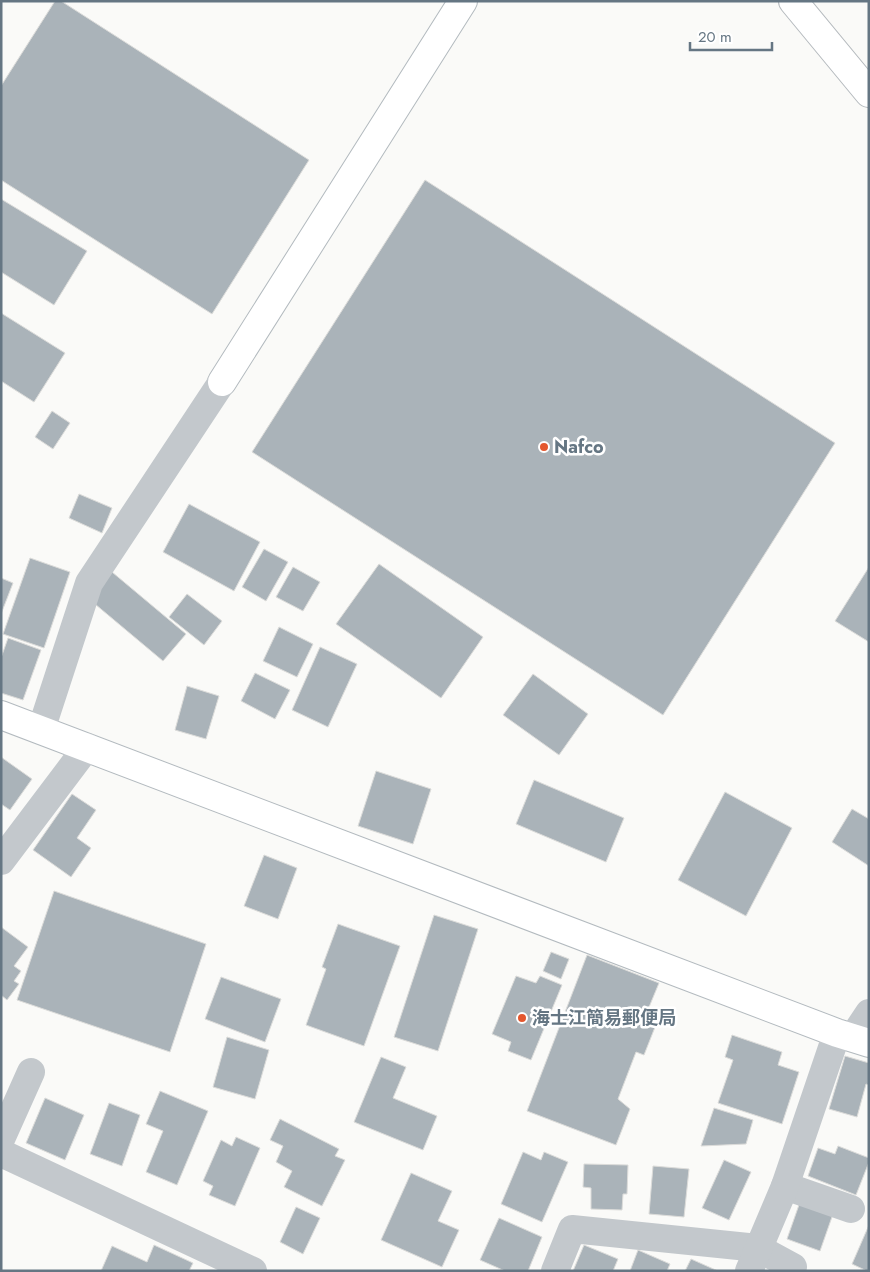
<svg xmlns="http://www.w3.org/2000/svg" width="870" height="1272" font-family="Jost,'Noto Sans JP',sans-serif">
<rect width="100%" height="100%" fill="#fafaf8"/>
<g fill="#aab3b9" stroke="#dcdcda">
<path d="M55 1H61L309 160 212 314 1 180V86Z"/>
<path d="M425 180 835 443 663 715 252 452Z"/>
<path d="M1 199 87 251 54 305 1 272Z"/>
<path d="M1 313 65 353 34 402 1 381Z"/>
<path d="M52 411 70 423 53 449 35 437Z"/>
<path d="M79 494 112 508 102 533 69 518Z"/>
<path d="M189 504 260 542 234 591 163 552Z"/>
<path d="M264 549 288 562 266 601 242 587Z"/>
<path d="M30 558 70 572 44 648 3 634Z"/>
<path d="M379 564 483 637 441 698 336 624Z"/>
<path d="M293 567 320 582 303 611 276 597Z"/>
<path d="M869 567V642L835 621Z"/>
<path d="M112 572 186 634 163 661 89 599Z"/>
<path d="M1 578 13 583 1 614Z"/>
<path d="M187 594 222 621 204 645 169 617Z"/>
<path d="M279 627 313 644 297 677 263 661Z"/>
<path d="M8 638 41 650 23 700 1 693V658Z"/>
<path d="M320 647 357 664 328 727 292 710Z"/>
<path d="M255 673 290 690 275 719 241 701Z"/>
<path d="M533 674 588 714 559 755 503 715Z"/>
<path d="M187 686 219 696 206 739 175 730Z"/>
<path d="M1 757 32 779 10 810 1 804Z"/>
<path d="M376 771 431 789 413 844 358 826Z"/>
<path d="M534 780 624 818 606 862 516 824Z"/>
<path d="M725 792 792 828 746 916 678 880Z"/>
<path d="M72 794 96 810 77 838 91 848 71 877 33 850Z"/>
<path d="M852 809 869 819V866L832 842Z"/>
<path d="M264 855 297 868 278 919 244 906Z"/>
<path d="M54 891 206 944 170 1052 17 1000Z"/>
<path d="M434 915 478 929 438 1051 394 1037Z"/>
<path d="M338 924 400 946 364 1046 306 1025 326 969 322 967Z"/>
<path d="M1 927 28 947 14 966 21 971 14 981 19 984 7 1000 1 995Z"/>
<path d="M551 952 569 959 561 979 543 971Z"/>
<path d="M587 955 659 983 647 1012 659 1017 644 1055 636 1052 618 1099 630 1109 616 1145 527 1111Z"/>
<path d="M516 976 536 983 540 976 562 985 531 1060 508 1051 511 1042 492 1034Z"/>
<path d="M221 977 281 999 265 1042 205 1019Z"/>
<path d="M732 1035 782 1052 778 1065 799 1072 782 1124 718 1103 733 1060 725 1057Z"/>
<path d="M227 1037 269 1050 255 1099 213 1087Z"/>
<path d="M845 1056 869 1063V1085L866 1084 857 1117 829 1109Z"/>
<path d="M381 1057 406 1067 393 1098 437 1116 423 1150 354 1122Z"/>
<path d="M160 1091 208 1111 177 1185 146 1172 163 1131 146 1124Z"/>
<path d="M45 1098 84 1115 65 1160 26 1143Z"/>
<path d="M109 1103 140 1115 122 1166 90 1154Z"/>
<path d="M714 1108 753 1120 746 1144 701 1146Z"/>
<path d="M280 1119 339 1149 335 1156 345 1160 322 1206 284 1187 292 1171 276 1162 283 1146 270 1140Z"/>
<path d="M236 1137 260 1148 235 1206 209 1195 213 1186 203 1181 221 1140 232 1146Z"/>
<path d="M838 1146 869 1158V1162L856 1195 808 1176 818 1148 835 1154Z"/>
<path d="M523 1152 541 1160 544 1152 568 1162 542 1222 501 1204Z"/>
<path d="M724 1160 751 1172 729 1220 702 1208Z"/>
<path d="M584 1164 628 1165 627 1194H623L622 1210 591 1209V1188L583 1187Z"/>
<path d="M653 1166 689 1169 684 1217 649 1214Z"/>
<path d="M411 1173 452 1191 438 1221 459 1230 442 1267 381 1240Z"/>
<path d="M800 1202 833 1214 820 1251 787 1239Z"/>
<path d="M296 1207 320 1218 303 1254 280 1242Z"/>
<path d="M499 1218 542 1237 528 1271H505L480 1260Z"/>
<path d="M869 1225V1271H867L852 1264Z"/>
<path d="M154 1245 193 1263 189 1271H101L112 1246 147 1262Z"/>
<path d="M584 1245 618 1259 613 1271H573Z"/>
<path d="M638 1250 670 1264 667 1271H630Z"/>
<path d="M691 1259 718 1271H685Z"/>
</g>
<g fill="none" stroke-linecap="round" stroke-linejoin="round">
<defs>
<g id="secondary">
<path d="M222 382 463 1"/>
<path d="M1 715 837 1033 869 1043"/>
</g>
<path id="primary" d="M793 1 869 93"/>
</defs>
<use href="#secondary" stroke="#b3babf" stroke-width="30"/>
<use href="#primary" stroke="#b5babe" stroke-width="30"/>
<g stroke="#c3c8cc" stroke-width="28">
<path d="M41 730 89 583 222 382"/>
<path d="M1 861 87 747"/>
<path d="M853 1037 869 1013"/>
<path d="M1 1139 31 1072"/>
<path d="M1 1153 253 1271"/>
<path d="M785 1186 851 1209"/>
<path d="M555 1271 572 1229 758 1248 793 1267"/>
<path d="M749 1271 785 1186 837 1033"/>
</g>
<use href="#secondary" stroke="#fff" stroke-width="28"/>
<use href="#primary" stroke="#fff" stroke-width="28"/>
</g>
<g fill="#e4572e" stroke="#fff" stroke-width="2">
<circle cx="544" cy="447" r="5"/>
<circle cx="522" cy="1018" r="5"/>
</g>
<g text-anchor="middle" stroke-width="5" stroke-linejoin="round" paint-order="stroke">
<g font-size="18" font-weight="bold" fill="#657683" stroke="#fff" text-anchor="start">
<text x="554" y="453">Nafco</text>
<text x="532" y="1024">海士江簡易郵便局</text>
</g>
</g>
<rect width="870" height="1272" fill="none" stroke="#657683" stroke-width="5"/>
<path d="M690 42v8h82v-8" fill="none" stroke="#657683" stroke-width="2.5"/>
<text x="698" y="42" font-size="15" fill="#657683" stroke="#ffffff" stroke-width="4" paint-order="stroke">20 m</text>
</svg>
